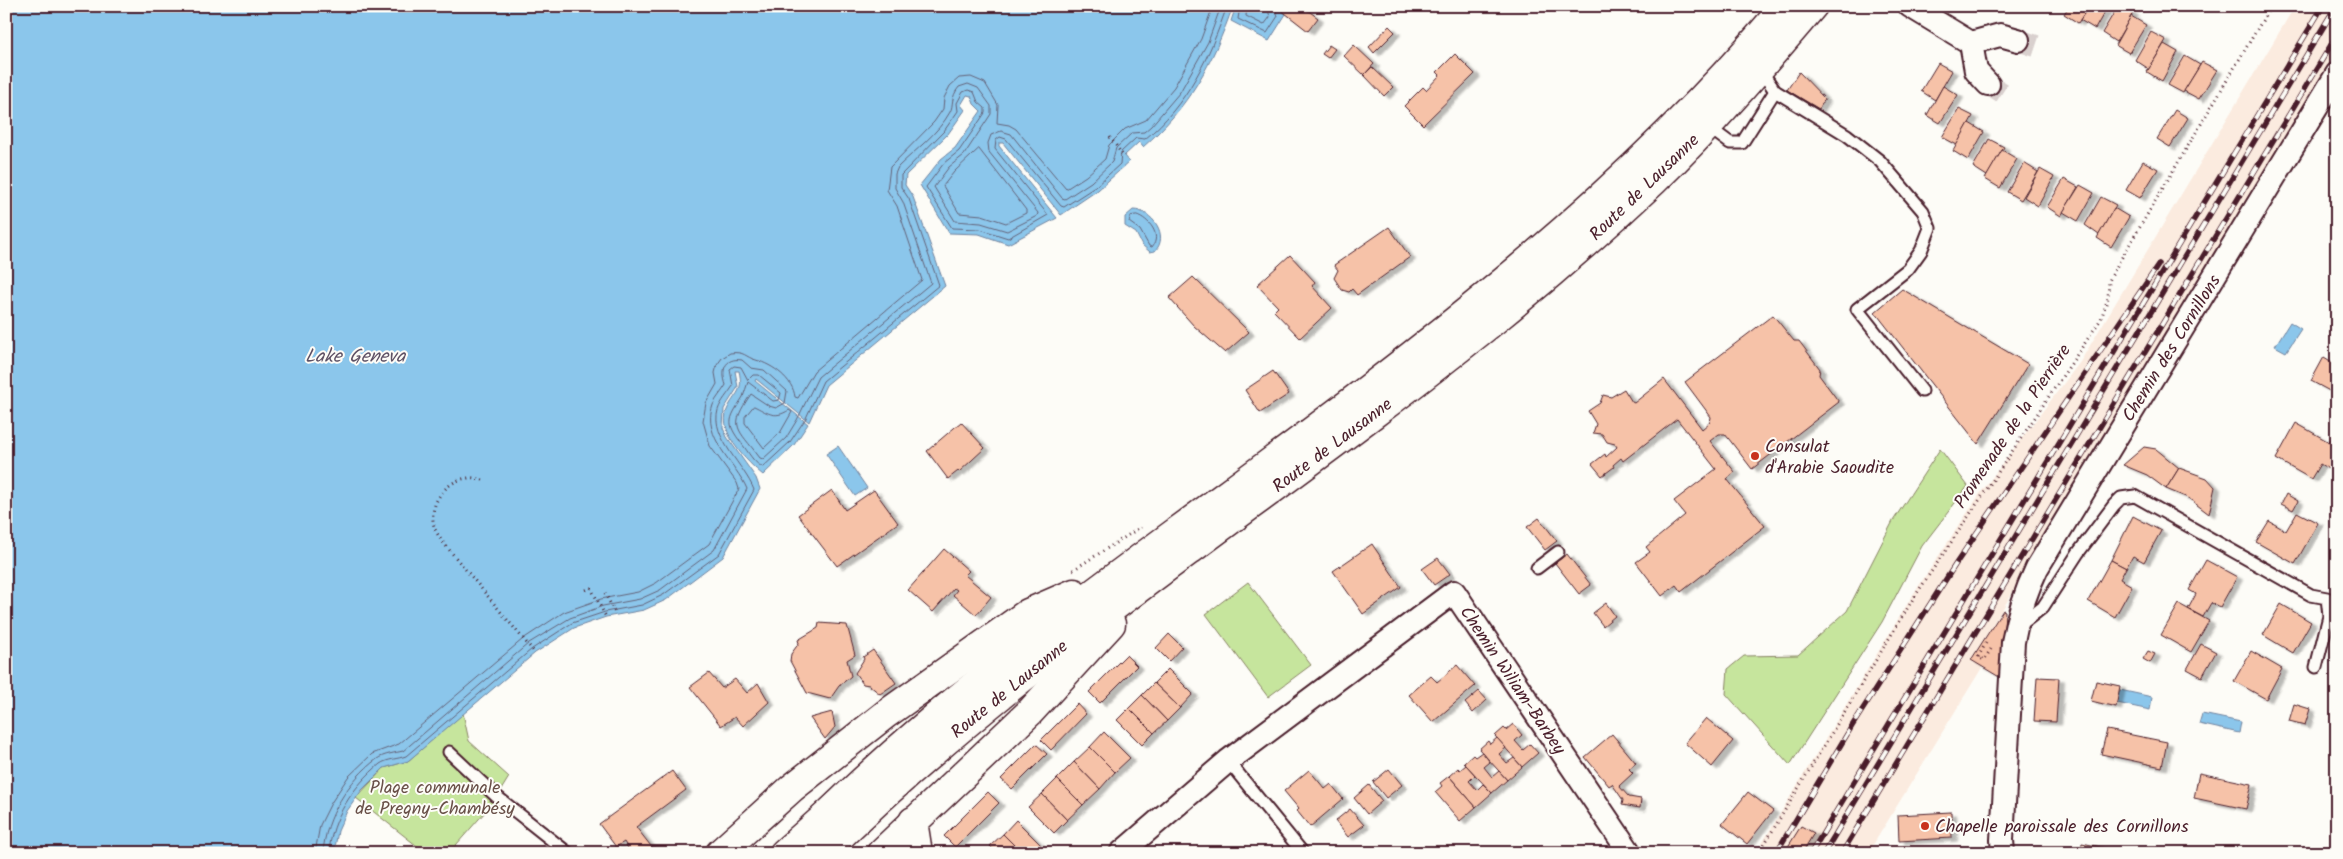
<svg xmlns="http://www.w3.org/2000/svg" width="2343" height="859" font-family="Kalam,sans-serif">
<defs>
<filter id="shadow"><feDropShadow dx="5.5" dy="3" stdDeviation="1" flood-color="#0004"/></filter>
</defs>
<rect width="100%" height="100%" fill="#fdfcf7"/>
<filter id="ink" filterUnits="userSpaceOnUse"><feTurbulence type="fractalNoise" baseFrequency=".02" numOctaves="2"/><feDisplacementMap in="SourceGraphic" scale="10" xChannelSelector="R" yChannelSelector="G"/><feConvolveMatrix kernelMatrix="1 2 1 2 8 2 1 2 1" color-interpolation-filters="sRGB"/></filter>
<g filter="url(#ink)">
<path fill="#fbebdf" d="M2295 6H2337V61L1972 659 1983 666 1868 853H1756L1914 593 1981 492 2080 362Z"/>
<g fill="#c6e59d" stroke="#888264">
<path d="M1940 449 1968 486 1922 546 1882 622 1790 765 1726 694 1728 669 1744 656 1798 655 1847 611 1893 521Z"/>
<path d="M1248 582 1311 665 1268 697 1206 614Z"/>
<path d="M463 713 469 741 509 777 493 803 449 853H426L356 798 384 768 408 761Z"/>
</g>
<g fill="#8bc6eb" stroke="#71839e">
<path d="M6 6H1233C1213 63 1189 107 1143 147L1139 142 1124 156 1129 162 1098 190 1061 215 1003 143H999V146L1057 218 1008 244 979 234 949 233 920 185 941 159 955 148 981 111 974 104 971 96 967 95 961 105 965 110 948 134 906 175 905 185 913 197 945 286 826 385 809 422 756 379 755 381 808 424 794 445 763 475C747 462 718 433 727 410 735 392 744 393 739 371H735L738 387 724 409 723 428 727 437 756 478 760 489 723 557 666 600 644 610 606 617 574 628 535 653 408 761 384 768 362 790 347 811 338 831 334 853H6Z"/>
<path d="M1236 6H1276L1286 14 1269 41 1231 21Z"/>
<path d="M1133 210C1152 210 1170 236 1155 251L1150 252 1142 245 1136 233 1125 226V217Z"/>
<path d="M2290 322 2301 329 2286 352 2275 346Z"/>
<path d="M838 446 867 488 855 496 826 454Z"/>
<path d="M2120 690 2152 697 2150 710 2117 703Z"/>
<path d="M2202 714 2241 722 2239 733 2199 724Z"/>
</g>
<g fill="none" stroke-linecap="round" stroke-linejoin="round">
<g stroke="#646278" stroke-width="1">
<path d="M1240 6 1238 19 1267 33 1278 16 1274 6"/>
<path d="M1247 6 1246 16 1264 25 1270 17 1267 6"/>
<path d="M979 149 1026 210V213L1006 223 982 215 959 213 943 186 954 172Z"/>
<path d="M1137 215C1149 219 1162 235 1152 247L1149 246 1140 230 1129 222 1131 216Z"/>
<path d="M754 406C767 412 774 420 789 410L792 412 780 433 764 448 745 423V417Z"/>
<path d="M315 853 320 825 331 803 348 777 372 754 399 744 523 639 564 612 601 599 638 592 656 583 709 544 739 489 737 483 710 446 703 421 706 403 717 384 715 373 717 365 722 358 730 353C745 351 745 357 756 360 773 365 793 379 795 397L798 398 814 371 922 280 897 206 887 190 890 167 934 122 943 109 944 98 950 86 959 78 971 77 985 83 998 105 997 123 1009 125 1016 129 1066 189 1086 176 1105 159 1109 145 1125 129 1146 120 1174 87 1201 39 1213 6"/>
<path d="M323 853C325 818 349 779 377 759 384 754 395 753 403 751L529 643 570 618 603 606 640 599 660 590 714 550 747 489C736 463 701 437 713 405 716 398 722 392 726 385 721 371 724 357 742 360L751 368 764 370 787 391 785 403 776 408 769 406 751 394C728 428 737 427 760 458L763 459 786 438 797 420 818 377 931 283 903 202 895 188V174L898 167C915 150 938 134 950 112 954 105 950 98 959 87L968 84 978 88 991 106V114L964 155 949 167 934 187 955 221 981 223 1007 231 1037 216 1038 213 989 152 988 143 991 135 1001 131 1011 134 1062 198 1065 199 1091 182 1112 162 1116 148 1132 133 1144 132 1151 126 1180 92 1208 42 1221 6"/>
<path d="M329 853C331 819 354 785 380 764 387 759 398 759 406 756L532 649 572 623 605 612 642 605 663 595 719 554 754 490C745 466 710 437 718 410 721 401 728 394 733 386L730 369 734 366 741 367 748 380 753 375H759L781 393 779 400 773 401 748 382C746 387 745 392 743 397 727 422 726 423 745 448 750 455 755 464 763 467L790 442 806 418 823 381 939 285 909 199 901 187V175L944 131 958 111 957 103 963 92 968 90 974 92 978 102 985 108V113L959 151 944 163 926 187 952 228 980 229 1008 238 1048 215 995 149 996 140 1000 137 1006 139 1061 206 1064 207 1095 187 1120 164 1121 152 1136 138 1145 139C1187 105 1210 56 1227 6"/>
</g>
</g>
<g fill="#f6c2a8" stroke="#4a1f2b" filter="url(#shadow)">
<path d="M1276 6H1302L1318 18 1308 31Z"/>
<path d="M2069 6H2089L2078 23 2064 14Z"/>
<path d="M2089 6H2108L2095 29 2080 20Z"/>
<path d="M2118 6H2122L2133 13 2116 42 2102 33Z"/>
<path d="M2131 16 2146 25 2129 53 2115 45Z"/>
<path d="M1389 26 1395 32 1374 53 1369 47Z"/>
<path d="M2151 32 2166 40 2149 69 2135 60Z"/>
<path d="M2164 44 2178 52 2162 81 2147 72Z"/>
<path d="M1329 45 1335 49 1328 58 1322 54Z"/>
<path d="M1354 45 1374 64 1364 75 1344 56Z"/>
<path d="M1455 54 1475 74 1423 125 1404 106 1423 87 1426 90 1440 75 1437 72Z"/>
<path d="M2185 56 2200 65 2183 93 2168 85Z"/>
<path d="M2202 62 2217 70 2199 99 2184 91Z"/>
<path d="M1938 63 1952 71 1935 100 1921 91Z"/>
<path d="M1372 67 1393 87 1384 96 1364 75Z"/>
<path d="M1799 72 1825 99 1819 109 1787 90Z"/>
<path d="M1943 86 1958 95 1940 123 1927 115Z"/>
<path d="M1959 109 1973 116 1957 145 1942 137Z"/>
<path d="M2175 110 2188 118 2170 147 2157 139Z"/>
<path d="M1969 123 1984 132 1968 160 1953 151Z"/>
<path d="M1989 139 2004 147 1987 176 1973 167Z"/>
<path d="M2002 150 2017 159 2000 188 1985 179Z"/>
<path d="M2143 161 2158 169 2140 198 2126 190Z"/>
<path d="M2024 163 2038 172 2021 200 2007 192Z"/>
<path d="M2040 169 2054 177 2038 206 2024 197Z"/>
<path d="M2064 179 2078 187 2061 216 2047 207Z"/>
<path d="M2080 185 2094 193 2078 221 2063 212Z"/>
<path d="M2101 197 2116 205 2099 235 2085 225Z"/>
<path d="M2114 208 2129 217 2111 247 2097 238Z"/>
<path d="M1389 227 1410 257 1357 295 1352 289 1349 292 1342 290 1334 278 1338 270 1334 265Z"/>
<path d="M1290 255 1315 282 1312 286 1332 308 1300 338 1274 311 1278 307 1257 285Z"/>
<path d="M1193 277 1249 332 1225 353 1194 326 1169 298Z"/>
<path d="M1902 289 2028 364 1978 444 1875 312Z"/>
<path d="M1773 315 1794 341H1799L1820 369 1819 375 1839 402 1752 469 1725 434H1719L1710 441 1735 472 1727 479 1765 526 1681 592 1676 585 1662 596 1636 562 1650 552 1646 547 1685 515 1674 501 1716 469 1677 419 1623 461 1621 458 1613 465 1614 467 1602 476 1592 464 1605 454 1606 457 1617 447 1615 444 1607 442 1602 434 1593 433 1596 424 1588 411 1600 403 1603 395 1611 397 1624 389 1632 402 1634 403 1664 379 1702 429 1710 422 1711 417 1685 382Z"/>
<path d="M2324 357 2337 365V395L2311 381Z"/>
<path d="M1273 371 1289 394 1260 413 1245 390Z"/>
<path d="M961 422 985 448 959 472 958 471 948 479 927 451Z"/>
<path d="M2296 423 2329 442 2333 435 2337 438V474L2320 464 2311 479 2276 459Z"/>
<path d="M2144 447 2156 449 2179 468 2166 489 2147 475 2123 465Z"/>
<path d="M2179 468 2207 478 2215 487 2209 514 2188 498 2166 489Z"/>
<path d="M832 490 845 510 874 490 898 523 837 566 798 515Z"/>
<path d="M2286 494 2298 501 2293 510 2281 504Z"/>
<path d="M2297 512 2318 523 2295 564 2256 542 2269 521 2286 531Z"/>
<path d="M2133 516 2161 531 2144 562 2133 556 2126 568 2111 560Z"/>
<path d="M1539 518 1557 541 1545 550 1527 527Z"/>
<path d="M1372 544 1401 587 1363 614 1333 571Z"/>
<path d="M944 549 969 571 965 575 991 597 976 615 953 595 957 590 954 588 933 612 908 590Z"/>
<path d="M1567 554 1591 585 1579 594 1555 563Z"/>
<path d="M1438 558 1450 574 1434 585 1422 569Z"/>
<path d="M2111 560 2126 568 2120 579 2132 586 2115 617 2088 601Z"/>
<path d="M2206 560 2237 577 2220 607 2211 603 2203 617 2188 609 2196 594 2189 590Z"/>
<path d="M1606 603 1615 616 1603 626 1593 613Z"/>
<path d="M2179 604 2209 621 2191 652 2161 635Z"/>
<path d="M2281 604 2311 622 2293 653 2263 635Z"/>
<path d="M2003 610 2005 611 2001 678 1971 660Z"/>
<path d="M819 623 847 625 855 655 847 660 851 676 839 686 830 699 807 693 790 661 791 654 799 643 798 640 818 628Z"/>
<path d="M1169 634 1182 647 1169 661 1156 648Z"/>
<path d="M2201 644 2216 652 2202 677 2187 669Z"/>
<path d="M873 650 896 683 880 694 869 685 863 684 855 673 864 659 863 657Z"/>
<path d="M2148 651 2155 654 2150 663 2143 659Z"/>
<path d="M2251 651 2282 669 2266 699 2234 681Z"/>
<path d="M1126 655 1137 666 1100 703 1089 692Z"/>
<path d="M1457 665 1475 686 1433 722 1409 695 1431 676 1437 682Z"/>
<path d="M1168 669 1193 694 1180 708 1154 683Z"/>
<path d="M709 673 722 688 735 679 747 693 758 683 769 702 743 726 735 717 721 726 690 687Z"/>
<path d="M2037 677 2059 678 2056 722 2034 721Z"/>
<path d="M2096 681 2120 686 2116 707 2091 701Z"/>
<path d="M1154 683 1180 708 1167 721 1142 695Z"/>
<path d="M1479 691 1487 700 1473 713 1465 703Z"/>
<path d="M1142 695 1167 721 1154 733 1129 708Z"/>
<path d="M1077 704 1086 714 1051 750 1041 740Z"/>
<path d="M2294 704 2310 709 2305 725 2289 721Z"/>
<path d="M1129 708 1154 733 1142 745 1117 720Z"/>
<path d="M832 712 835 727 825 739 810 718Z"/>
<path d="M1706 718 1733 741 1712 767 1685 743Z"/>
<path d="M1513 724 1522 735 1515 741 1523 750 1530 744 1538 753 1522 767 1495 736 1504 728 1506 730Z"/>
<path d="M2107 730 2167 742 2162 767 2101 754Z"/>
<path d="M1104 732 1130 758 1115 772 1090 747Z"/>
<path d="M1612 734 1636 763 1629 769 1633 773 1619 786 1629 797 1641 799 1640 808 1622 805 1623 800 1612 784 1609 786 1585 757Z"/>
<path d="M1497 738 1506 748 1499 754 1507 763 1514 758 1522 767 1507 780 1479 749 1488 741 1490 744Z"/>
<path d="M1036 744 1047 754 1012 789 1001 779Z"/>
<path d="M1090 747 1115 772 1100 789 1074 762Z"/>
<path d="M1482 752 1490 762 1484 767 1492 777 1499 771 1507 780 1492 793 1464 763 1473 755 1475 757Z"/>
<path d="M1074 762 1100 789 1083 805 1057 779Z"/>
<path d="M1466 765 1475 775 1469 781 1477 790 1483 784 1492 793 1476 807 1449 776 1458 768 1460 770Z"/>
<path d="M1389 769 1402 785 1386 798 1373 782Z"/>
<path d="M1309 770 1325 789 1331 784 1343 799 1310 827 1297 811 1299 809 1284 791Z"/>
<path d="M672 771 686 790 636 827 654 850 651 853H631L624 842 616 847 599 824Z"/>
<path d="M2199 773 2252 784 2246 809 2194 798Z"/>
<path d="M1449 776 1476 807 1460 821 1435 792 1442 786 1440 783Z"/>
<path d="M1057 779 1083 805 1067 820 1042 794Z"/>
<path d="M1369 785 1382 801 1367 814 1354 798Z"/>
<path d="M988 792 999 803 955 847 944 836Z"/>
<path d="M1748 792 1773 811 1747 844 1722 824Z"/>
<path d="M1042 794 1067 820 1054 833 1028 807Z"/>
<path d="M1350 809 1364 825 1348 837 1335 821Z"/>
<path d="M1951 812 1952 838 1899 841 1898 815Z"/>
<path d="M1016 820 1042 846 1035 853H1022L1003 834Z"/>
<path d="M1801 826 1814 833 1802 853H1784Z"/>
<path d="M1003 834 1022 853H997L990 846Z"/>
<path d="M2082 843 2110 849 2109 853H2080Z"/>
</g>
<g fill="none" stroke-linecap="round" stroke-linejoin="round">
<g stroke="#d9d0ce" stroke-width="22" stroke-dasharray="22 11" stroke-linecap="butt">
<path d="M2018 40 2036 46"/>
<path d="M1988 84 2002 93"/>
</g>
<defs>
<g id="service">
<path d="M1760 69 1775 91 1847 135 1880 161 1923 211 1930 228 1921 251 1908 269 1857 309 1922 391"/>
<path d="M1707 126 1730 143H1742L1775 91"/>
<path d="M1537 568 1558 552"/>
<path d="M2019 626 2043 607 2078 553 2114 505 2121 498 2135 496 2311 595 2327 598 2329 616 2316 667"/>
<path d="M449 752 496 796 568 853"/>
<path d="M1228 761 1303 853"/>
</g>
<g id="minor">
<path d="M1910 6 1971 43 2000 35 2018 40"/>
<path d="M1971 43 1976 71 1988 84"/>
<path d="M1121 853 1228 761 1454 592 1630 853"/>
<path d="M2003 853 2002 840 2013 642C2018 615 2025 593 2037 568L2337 74"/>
</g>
<path id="tertiary" d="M913 821 918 853"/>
<g id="primary">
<path d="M822 820C944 699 1084 600 1222 498 1425 348 1622 201 1785 6"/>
<path d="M720 853 792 788 886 714 1028 613 1074 593"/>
<path d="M823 853C1028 651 1273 499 1496 319 1550 275 1603 229 1654 181 1711 126 1762 66 1813 6"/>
<path d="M881 853 1030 712 1111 624"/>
</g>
<path id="motorway" d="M784 853 839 804"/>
</defs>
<use href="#service" stroke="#4a1f2b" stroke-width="15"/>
<use href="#minor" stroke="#4a1f2b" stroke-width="26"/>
<use href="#tertiary" stroke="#4a1f2b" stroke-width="31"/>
<use href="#primary" stroke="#4a1f2b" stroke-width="31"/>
<use href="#motorway" stroke="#4a1f2b" stroke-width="31"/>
<g stroke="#4a1f2b" stroke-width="3" stroke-dasharray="1 4" stroke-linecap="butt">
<path d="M1110 137 1124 157"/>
<path d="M483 480C478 479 473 477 468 478 446 480 428 504 434 526 435 531 439 536 441 540L535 653"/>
<path d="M1073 570 1141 527"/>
<path d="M586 590 591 588 606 617"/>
<path d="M605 593 616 615"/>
<path d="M1986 643 1978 657 1984 660 1991 649"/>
<path d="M1759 853 1913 599 2101 319 2108 298 2109 281 2115 269 2271 6"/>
</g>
<use href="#service" stroke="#fdfcf7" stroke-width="11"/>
<use href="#minor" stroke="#fdfcf7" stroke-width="22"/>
<use href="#tertiary" stroke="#fdfcf7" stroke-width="28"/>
<use href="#primary" stroke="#fdfcf7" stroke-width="28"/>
<use href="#motorway" stroke="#fdfcf7" stroke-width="28"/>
<defs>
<g id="rail">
<path d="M1776 853 1852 726 1957 562 2159 264"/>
<path d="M1811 853 2323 6"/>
<path d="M1824 853 2336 6"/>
<path d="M1842 853 2337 35"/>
</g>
</defs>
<use href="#rail" stroke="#4a1f2b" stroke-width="5.5"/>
<use href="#rail" stroke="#fdfcf7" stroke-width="4" stroke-dasharray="11" stroke-linecap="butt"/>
</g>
</g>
<g fill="#c8321e" stroke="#fdfcf7" stroke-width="2">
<circle cx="1755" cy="456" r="5"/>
<circle cx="1925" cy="826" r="5"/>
</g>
<g text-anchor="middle" stroke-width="4" stroke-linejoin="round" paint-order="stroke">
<g font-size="18" fill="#4a1f2b" stroke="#fdfcf7">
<text transform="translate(1644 187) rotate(-44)" y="6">Route de Lausanne</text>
<text transform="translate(2171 348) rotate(-58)" y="6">Chemin des Cornillons</text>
<text transform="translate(2012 426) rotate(-56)" y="6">Promenade de la Pierrière</text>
<text transform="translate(1332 445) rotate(-37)" y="6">Route de Lausanne</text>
<text transform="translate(1513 680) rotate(56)" y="6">Chemin Wiliam-Barbey</text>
<text transform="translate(1009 689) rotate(-39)" y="6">Route de Lausanne</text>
</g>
<g font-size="18" fill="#4a1f2b" stroke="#fdfcf7" text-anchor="start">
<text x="1765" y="452">Consulat<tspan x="1765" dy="21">d'Arabie Saoudite</tspan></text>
<text x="1935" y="832">Chapelle paroissale des Cornillons</text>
</g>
<g font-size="18" fill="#695048" stroke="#fdfcf7">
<text x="435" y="793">Plage communale<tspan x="435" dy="21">de Pregny-Chambésy</tspan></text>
</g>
<g font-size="19" font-style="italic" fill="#5e5165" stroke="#fdfcf7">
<text x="355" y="362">Lake Geneva</text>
</g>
</g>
<rect width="2343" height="859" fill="none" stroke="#fdfcf7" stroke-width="25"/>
<rect x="12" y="12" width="2318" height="834" fill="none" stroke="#4a1f2b" stroke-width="2" filter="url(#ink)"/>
</svg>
